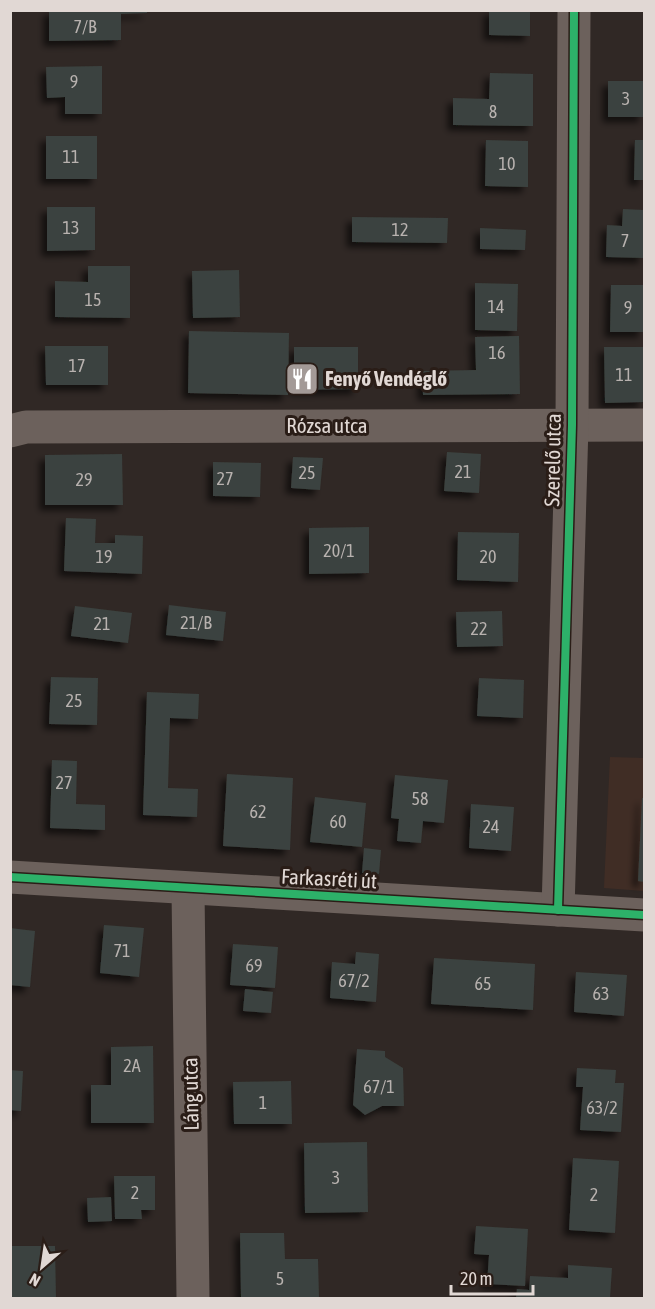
<svg xmlns="http://www.w3.org/2000/svg" width="655" height="1309" font-family="'Asap Condensed',sans-serif">
<defs>
<filter id="shadow"><feDropShadow dx="-5.5" dy="5.5" stdDeviation="3" flood-color="#0009"/></filter>
</defs>
<rect width="100%" height="100%" fill="#302825"/>
<path fill="#402d25" d="M610 757 644 758V891L604 888Z"/>
<g fill="#3b423f" filter="url(#shadow)">
<path d="M49 10H147V13L121 14V40L49 41Z"/>
<path d="M489 10H530V36L489 35Z"/>
<path d="M102 66V114H65V97L47 98 46 67Z"/>
<path d="M490 73 533 74V126L453 125V98L489 99Z"/>
<rect x="608" y="81" width="36" height="36"/>
<rect x="46" y="136" width="51" height="43"/>
<path d="M486 140 528 141V187L485 186Z"/>
<path d="M635 140H644V180H634Z"/>
<path d="M47 207H95V250L47 251Z"/>
<path d="M623 209 644 210V258L606 257 607 225 622 226Z"/>
<path d="M352 217 448 218 447 243 352 242Z"/>
<path d="M480 228 526 230 525 250 480 249Z"/>
<path d="M88 266H130V318L55 317V281L88 282Z"/>
<path d="M239 270 240 317 193 318 192 271Z"/>
<path d="M475 283 518 284 517 331 475 330Z"/>
<path d="M611 285H644V332H610Z"/>
<path d="M189 331 289 333 288 395 188 393Z"/>
<path d="M519 336 520 394 423 395 422 371 476 370 475 337Z"/>
<path d="M45 346H108V385H46Z"/>
<path d="M294 347H358V389L294 390Z"/>
<path d="M604 347H644V402L605 403Z"/>
<path d="M447 452 481 454 479 493 444 491Z"/>
<path d="M122 454 123 505H45V455Z"/>
<path d="M293 457 323 458 320 490 291 488Z"/>
<path d="M213 462 261 463 260 497 213 496Z"/>
<path d="M66 518 96 519 95 543H115V535L143 536 142 574 64 571Z"/>
<path d="M369 527V573L309 574V528Z"/>
<path d="M458 532 519 533 518 582 457 580Z"/>
<path d="M169 605 226 612 223 641 166 635Z"/>
<path d="M75 606 132 613 128 643 71 636Z"/>
<path d="M502 611 503 646 457 647 456 612Z"/>
<path d="M51 677 98 678 97 725 49 724Z"/>
<path d="M479 678 524 680 523 718 477 716Z"/>
<path d="M147 692 199 694 198 719 170 718 168 788 198 789 197 817 143 815Z"/>
<path d="M52 760 77 761 76 804 105 805V830L50 828Z"/>
<path d="M227 774 293 778 290 850 223 846Z"/>
<path d="M395 775 448 780 444 823 423 821 421 843 397 841 399 819 391 818Z"/>
<path d="M315 797 366 803 362 847 310 842Z"/>
<path d="M642 798H644V882L638 881Z"/>
<path d="M471 804 514 807 511 851 469 848Z"/>
<path d="M364 848 381 850 379 874 362 873Z"/>
<path d="M104 925 144 928 139 977 100 973Z"/>
<path d="M10 928 35 931 30 987 10 985Z"/>
<path d="M233 944 278 947 275 988 230 985Z"/>
<path d="M356 952 379 954 376 1002 330 998 332 962 355 964Z"/>
<path d="M434 958 535 964 533 1010 431 1004Z"/>
<path d="M576 972 627 975 624 1016 574 1012Z"/>
<path d="M245 989 273 992 271 1013 243 1011Z"/>
<path d="M153 1046 154 1123H91V1085H111V1047Z"/>
<path d="M357 1049 385 1051V1057L403 1068 404 1106H382L365 1115 353 1105Z"/>
<path d="M577 1068 616 1070 615 1083H624L621 1132 580 1130 583 1087H576Z"/>
<path d="M10 1070 23 1071 21 1111 10 1110Z"/>
<path d="M291 1081 292 1124H234L233 1082Z"/>
<path d="M367 1142 368 1212 305 1213 304 1143Z"/>
<path d="M573 1158 619 1161 615 1233 569 1230Z"/>
<path d="M114 1176H155V1210H141L142 1219H115Z"/>
<path d="M111 1197 112 1221 88 1222 87 1198Z"/>
<path d="M476 1226 528 1229 525 1286 487 1284 489 1255 474 1254Z"/>
<path d="M240 1233H284L285 1259H318L319 1298H241Z"/>
<path d="M10 1246H55L56 1298H10Z"/>
<path d="M568 1265 612 1268 610 1298H516L517 1289 529 1290 530 1276 568 1278Z"/>
</g>
<g fill="none" stroke-linecap="round" stroke-linejoin="round">
<g stroke="#6c615c" stroke-width="33">
<path d="M10 431 26 427 644 425"/>
<path d="M10 877 644 915"/>
<path d="M188 889 193 1298"/>
<path d="M558 910 572 425 574 10"/>
</g>
<defs>
<g id="cycleway">
<path d="M10 877 644 915"/>
<path d="M558 910 572 425 574 10"/>
</g>
</defs>
<use href="#cycleway" stroke="#2a1d17" stroke-width="11"/>
<use href="#cycleway" stroke="#2db169" stroke-width="8"/>
</g>
<defs>
<symbol id="restaurant-square" viewBox="-11 -11 22 22"><rect x="-9" y="-9" width="18" height="18" rx="4" fill="#a39a97" stroke="#2a1d17"/><path d="M-5-6h1v4h1v-4h1v4h1v-4h1v5L-1.5 .5V6h-2V.5L-5-1ZM5-6V6H3V1.5H1.5Q1.5-4 5-6Z" fill="#fff"/></symbol>
</defs>
<g fill-rule="evenodd">
<use href="#restaurant-square" x="283" y="360" width="38" height="38"/>
</g>
<g text-anchor="middle" stroke-width="6" stroke-linejoin="round" paint-order="stroke">
<g font-size="18" fill="#b8b2af">
<text x="85" y="33">7/B</text>
<text x="74" y="88">9</text>
<text x="626" y="105">3</text>
<text x="493" y="118">8</text>
<text x="71" y="163">11</text>
<text x="507" y="170">10</text>
<text x="71" y="234">13</text>
<text x="400" y="236">12</text>
<text x="625" y="247">7</text>
<text x="93" y="306">15</text>
<text x="496" y="313">14</text>
<text x="628" y="314">9</text>
<text x="497" y="359">16</text>
<text x="77" y="372">17</text>
<text x="624" y="381">11</text>
<text x="463" y="478">21</text>
<text x="307" y="479">25</text>
<text x="225" y="485">27</text>
<text x="84" y="486">29</text>
<text x="339" y="557">20/1</text>
<text x="104" y="563">19</text>
<text x="488" y="563">20</text>
<text x="196" y="629">21/B</text>
<text x="102" y="630">21</text>
<text x="479" y="635">22</text>
<text x="74" y="707">25</text>
<text x="64" y="789">27</text>
<text x="420" y="805">58</text>
<text x="258" y="818">62</text>
<text x="338" y="828">60</text>
<text x="491" y="833">24</text>
<text x="122" y="957">71</text>
<text x="254" y="972">69</text>
<text x="354" y="987">67/2</text>
<text x="483" y="990">65</text>
<text x="601" y="1000">63</text>
<text x="132" y="1072">2A</text>
<text x="379" y="1093">67/1</text>
<text x="263" y="1109">1</text>
<text x="602" y="1114">63/2</text>
<text x="336" y="1184">3</text>
<text x="135" y="1199">2</text>
<text x="594" y="1201">2</text>
<text x="280" y="1285">5</text>
</g>
<g font-size="21" font-weight="bold" fill="#e1d8d4" stroke="#2a1d17" text-anchor="start">
<text x="325" y="386">Fenyő Vendéglő</text>
</g>
<g font-size="21" fill="#e1d8d4" stroke="#2a1d17">
<text x="327" y="433">Rózsa utca</text>
<text transform="translate(553 460) rotate(-89)" y="7">Szerelő utca</text>
<text transform="translate(329 879) rotate(3)" y="7">Farkasréti út</text>
<text transform="translate(191 1094) rotate(-91)" y="7">Láng utca</text>
</g>
</g>
<rect width="655" height="1309" fill="none" stroke="#e1d8d4" stroke-width="24"/>
<g transform="translate(42 1267) rotate(209)" stroke="#2a1d17" stroke-width="4.5" paint-order="stroke">
<path d="M0-4.5L10 22L0 15L-10 22Z" fill="#e1d8d4"/>
<text y="-9" font-size="16" font-weight="bold" text-anchor="middle" fill="#e1d8d4">N</text>
</g>
<path d="M451 1285v9h82v-9" fill="none" stroke="#e1d8d4" stroke-width="3"/>
<text x="460" y="1285" font-size="18" fill="#e1d8d4" stroke="#2a1d17" stroke-width="4.5" paint-order="stroke">20 m</text>
</svg>
